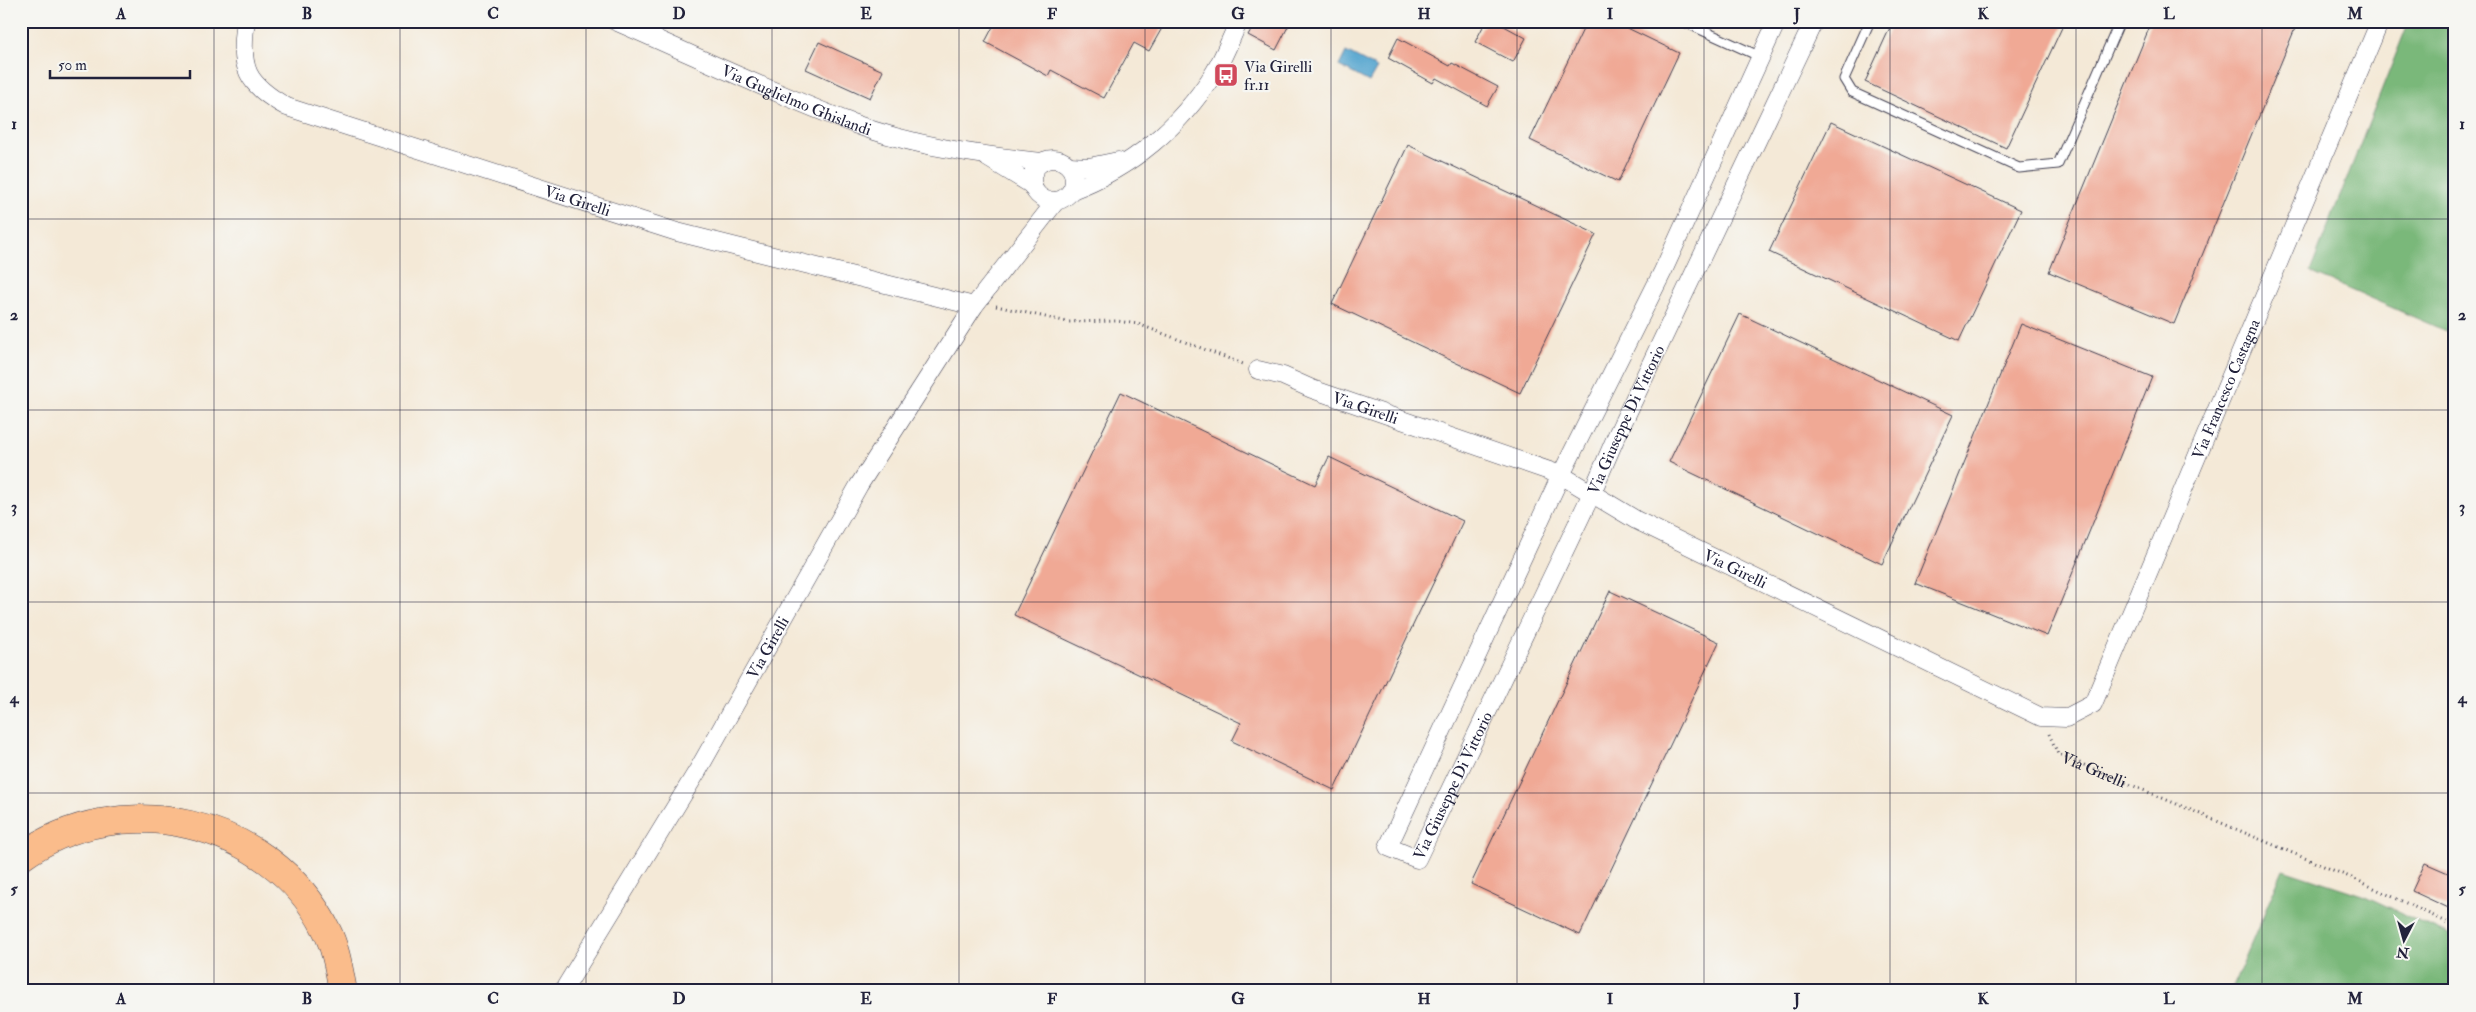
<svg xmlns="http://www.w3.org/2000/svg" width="2476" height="1012" font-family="'IM FELL Double Pica',serif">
<rect width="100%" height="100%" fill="#f6f6f2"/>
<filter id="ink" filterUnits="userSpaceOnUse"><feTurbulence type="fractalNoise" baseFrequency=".02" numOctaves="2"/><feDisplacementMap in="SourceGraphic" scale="10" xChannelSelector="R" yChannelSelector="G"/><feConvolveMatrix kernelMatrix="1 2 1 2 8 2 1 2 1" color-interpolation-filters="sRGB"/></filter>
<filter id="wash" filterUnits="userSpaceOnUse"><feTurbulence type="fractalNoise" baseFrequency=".0096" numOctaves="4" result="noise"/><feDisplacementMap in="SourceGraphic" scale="20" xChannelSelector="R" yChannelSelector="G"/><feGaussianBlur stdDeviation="1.12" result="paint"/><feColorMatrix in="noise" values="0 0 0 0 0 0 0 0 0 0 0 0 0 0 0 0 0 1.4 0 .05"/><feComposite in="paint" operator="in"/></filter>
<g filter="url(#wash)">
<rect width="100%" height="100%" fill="#f4e9d7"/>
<g fill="#7ab87a" stroke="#4e6d5a">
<path d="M2409 21H2455V335L2310 272Z"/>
<path d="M2283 869 2365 896 2455 938V991H2231Z"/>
</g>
<path fill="#54a5cf" stroke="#3b6485" d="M1346 52 1377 68 1369 82 1339 66Z"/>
<g id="blocks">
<g fill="#f0a995">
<path d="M996 21H1166L1149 51 1134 43 1104 98 1051 70 1048 76 985 42Z"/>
<path d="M1256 21H1291L1276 50 1248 35Z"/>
<path d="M1486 21H1495L1526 38 1513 62 1475 42Z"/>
<path d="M1587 21H1613L1679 53 1618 182 1530 140Z"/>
<path d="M1893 21H2065L2006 148 1865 82Z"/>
<path d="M2152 21H2298L2174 324 2049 272Z"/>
<path d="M1398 38 1450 66 1452 63 1498 87 1487 106 1436 78 1433 83 1388 58Z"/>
<path d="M819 42 883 71 870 98 806 69Z"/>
<path d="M1831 122 2021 210 1959 341 1769 252Z"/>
<path d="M1408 145 1596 234 1520 393 1332 304Z"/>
<path d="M1740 314 1953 415 1882 564 1669 462Z"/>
<path d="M2021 324 2152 377 2047 636 1915 583Z"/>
<path d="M1121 392 1315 485 1329 457 1463 521 1334 790 1232 741 1241 723 1014 615Z"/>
<path d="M1610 591 1719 642 1580 935 1471 884Z"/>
<path d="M2425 863 2455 876V911L2412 891Z"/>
</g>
</g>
</g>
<g filter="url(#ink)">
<use href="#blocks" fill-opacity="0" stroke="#424052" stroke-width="1"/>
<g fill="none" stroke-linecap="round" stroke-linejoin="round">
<defs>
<g id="service">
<path d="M1682 21 1761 57"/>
<path d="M1870 21 1844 79 1852 92 2019 168 2058 164 2120 21"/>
</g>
<g id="minor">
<path id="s2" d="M246 21C239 68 246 84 287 107L677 232 974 306"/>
<path id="s3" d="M615 21C694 55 772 93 852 123 912 146 979 155 1042 162"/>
<path id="s4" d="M1777 21 1663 271 1561 475 1388 847 1417 859 1591 495 1616 437 1814 21"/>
<path d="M988 158 1032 185"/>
<circle cx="1053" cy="180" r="21"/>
<path d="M1069 166 1089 167 1118 161"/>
<path d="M1072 190C1131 168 1181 126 1214 73 1224 57 1231 38 1239 21"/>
<path id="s5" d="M1258 370 1283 376 1312 389 1561 475 1636 520 2041 717 2066 718 2093 704 2380 21"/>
<path id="s6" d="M563 991 698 770 859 485 974 306 1056 201"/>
</g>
<path id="motorway" d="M21 857C119 785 271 819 326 929 336 948 339 970 343 991"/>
</defs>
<use href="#service" stroke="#424052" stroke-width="11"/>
<use href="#minor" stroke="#424052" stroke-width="19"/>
<use href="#motorway" stroke="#424052" stroke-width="29"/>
<g stroke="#424052" stroke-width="3" stroke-dasharray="1 4" stroke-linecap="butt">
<path d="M996 306 1068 322 1117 321 1138 324 1243 364"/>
<path id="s1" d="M2049 734 2058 754 2359 881 2455 926"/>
</g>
<use href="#service" stroke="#fff" stroke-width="9"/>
<use href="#minor" stroke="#fff" stroke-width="18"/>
<use href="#motorway" stroke="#fabc8b" stroke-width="28"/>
</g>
</g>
<path fill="none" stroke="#22223b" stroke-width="1" stroke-opacity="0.55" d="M214 21V991M400 21V991M586 21V991M772 21V991M959 21V991M1145 21V991M1331 21V991M1517 21V991M1704 21V991M1890 21V991M2076 21V991M2262 21V991M21 219H2455M21 410H2455M21 602H2455M21 793H2455"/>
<defs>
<symbol id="bus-square" viewBox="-11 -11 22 22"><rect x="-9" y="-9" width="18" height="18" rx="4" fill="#d1495b" stroke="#f6f6f2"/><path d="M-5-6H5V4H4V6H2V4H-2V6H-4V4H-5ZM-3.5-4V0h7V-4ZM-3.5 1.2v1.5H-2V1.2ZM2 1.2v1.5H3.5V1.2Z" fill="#fff"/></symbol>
</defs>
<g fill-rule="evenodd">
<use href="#bus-square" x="1212" y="61" width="28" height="28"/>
</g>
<g text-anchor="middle" stroke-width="4.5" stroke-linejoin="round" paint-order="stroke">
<g font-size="16" fill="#22223b" stroke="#f6f6f2" text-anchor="start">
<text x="1244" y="72">Via Girelli<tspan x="1244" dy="18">fr.11</tspan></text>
</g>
<g font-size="16" fill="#22223b" stroke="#f6f6f2">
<text dy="6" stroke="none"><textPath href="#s3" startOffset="198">Via Guglielmo Ghislandi</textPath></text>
<text dy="6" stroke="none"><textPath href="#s2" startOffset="410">Via Girelli</textPath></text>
<text dy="6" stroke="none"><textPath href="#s5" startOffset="1256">Via Francesco Castagna</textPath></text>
<text dy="6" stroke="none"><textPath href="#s5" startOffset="114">Via Girelli</textPath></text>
<text dy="6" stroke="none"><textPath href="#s4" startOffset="1431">Via Giuseppe Di Vittorio</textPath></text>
<text dy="6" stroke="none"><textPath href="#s5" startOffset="519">Via Girelli</textPath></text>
<text dy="6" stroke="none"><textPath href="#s6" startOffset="400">Via Girelli</textPath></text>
<text dy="6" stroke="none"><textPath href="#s1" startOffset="61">Via Girelli</textPath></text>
<text dy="6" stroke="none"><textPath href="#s4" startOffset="1026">Via Giuseppe Di Vittorio</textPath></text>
</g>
</g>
<rect width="2476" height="1012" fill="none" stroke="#f6f6f2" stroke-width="55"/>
<g transform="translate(2404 940) rotate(186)" stroke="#f6f6f2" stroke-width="4" paint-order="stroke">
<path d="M0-4L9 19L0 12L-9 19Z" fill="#22223b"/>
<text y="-8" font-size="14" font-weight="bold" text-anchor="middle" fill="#22223b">N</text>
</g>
<path d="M50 70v8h140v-8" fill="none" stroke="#22223b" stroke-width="2.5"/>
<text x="58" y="70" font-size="15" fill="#22223b" stroke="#f6f6f2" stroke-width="4" paint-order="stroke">50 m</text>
<rect x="28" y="28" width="2420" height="956" fill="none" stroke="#22223b" stroke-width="2"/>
<g font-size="16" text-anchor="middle" font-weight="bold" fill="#22223b">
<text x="121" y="19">A</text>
<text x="307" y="19">B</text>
<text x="493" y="19">C</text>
<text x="679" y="19">D</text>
<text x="866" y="19">E</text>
<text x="1052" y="19">F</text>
<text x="1238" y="19">G</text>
<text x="1424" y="19">H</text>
<text x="1610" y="19">I</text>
<text x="1797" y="19">J</text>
<text x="1983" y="19">K</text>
<text x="2169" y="19">L</text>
<text x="2355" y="19">M</text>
<text x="14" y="129">1</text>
<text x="2462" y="129">1</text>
<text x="14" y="320">2</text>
<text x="2462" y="320">2</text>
<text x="14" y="512">3</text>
<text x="2462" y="512">3</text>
<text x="14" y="703">4</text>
<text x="2462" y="703">4</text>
<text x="14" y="894">5</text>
<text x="2462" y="894">5</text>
<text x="121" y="1004">A</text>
<text x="307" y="1004">B</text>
<text x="493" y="1004">C</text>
<text x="679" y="1004">D</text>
<text x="866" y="1004">E</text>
<text x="1052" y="1004">F</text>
<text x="1238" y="1004">G</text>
<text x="1424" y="1004">H</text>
<text x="1610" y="1004">I</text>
<text x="1797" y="1004">J</text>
<text x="1983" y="1004">K</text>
<text x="2169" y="1004">L</text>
<text x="2355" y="1004">M</text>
</g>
</svg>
